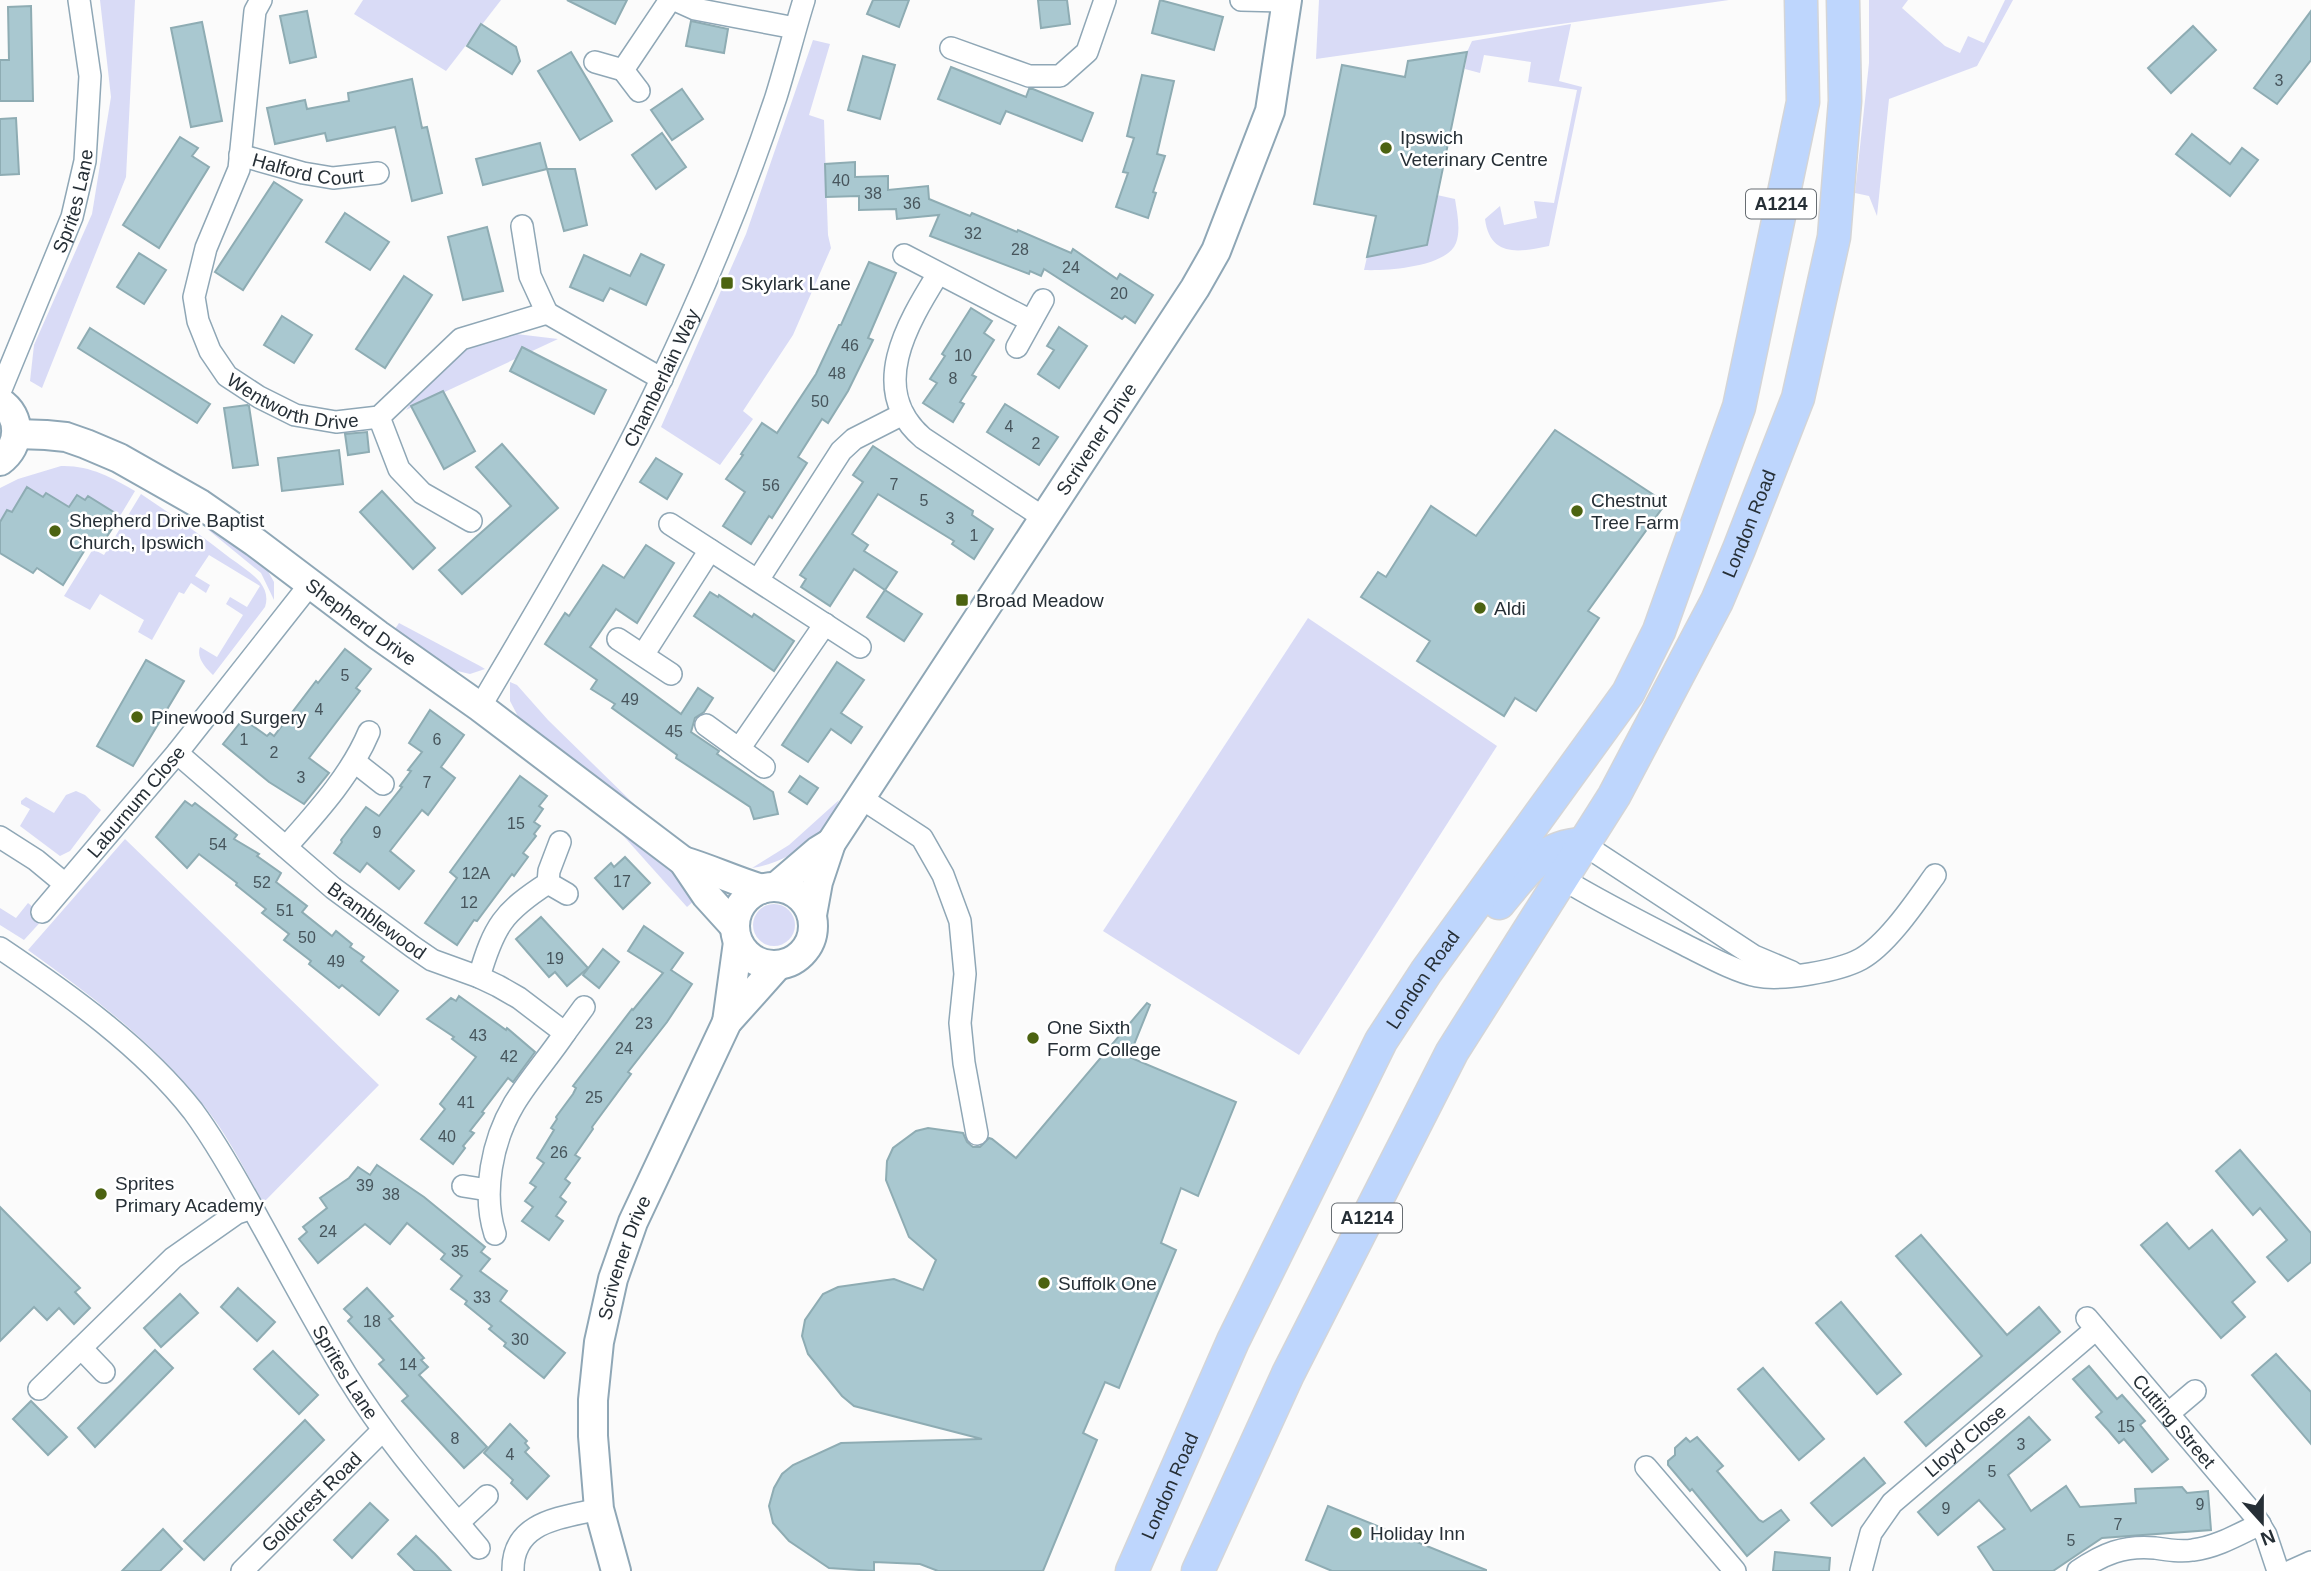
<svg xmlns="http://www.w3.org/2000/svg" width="2311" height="1571" font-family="Helvetica,sans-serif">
<rect width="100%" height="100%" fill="#fbfbfb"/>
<g fill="#d9dbf6">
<path d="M100 0H135L126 177 42 388 30 381 34 345 92 214 111 97Z"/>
<path d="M363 0H501L446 71 354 14Z"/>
<path d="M1319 0H1729L1316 59Z"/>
<path d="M1869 0H1908L1902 8 1945 46 1960 53 1968 36 1984 43 2005 0H2013L1977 66 1889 99 1877 216 1869 196 1855 193 1869 63Z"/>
<path d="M1571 24 1559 81 1582 87 1549 246C1520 252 1490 258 1485 219L1500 206 1504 225 1537 218 1534 201 1554 203 1577 90 1528 82 1531 62 1484 55 1480 73 1465 69 1467 52 1472 41Z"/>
<path d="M813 40 830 44 809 115 824 120 828 235 831 248 793 335 743 411 753 419 720 465 661 427 746 234Z"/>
<path d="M1437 195 1455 199C1457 212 1461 230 1456 243 1447 267 1387 271 1364 270L1367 257 1428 243Z"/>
<path d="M508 333 558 339 406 410 423 385 461 348Z"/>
<path d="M61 466C89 465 111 477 135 491L120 516 88 496 85 500 76 496 67 512 43 497 12 512 7 510 0 522V488L18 479Z"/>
<path d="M141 494C171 514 201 535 230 558 240 565 252 573 260 582 266 590 268 598 265 607L213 675C206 668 196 658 200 647L217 657 243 615 226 604 230 597 247 607 260 586 209 555 195 576 210 585 206 593 191 583 184 594 179 592 152 640 138 632 144 620 100 594 90 610 64 596 93 549 104 555Z"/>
<path d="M208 525 264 564 274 582V600L261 573 206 528Z"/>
<path d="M1308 618 1497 746 1299 1055 1103 931Z"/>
<path d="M399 623 480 666 485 669 470 674 453 670 395 629Z"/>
<path d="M510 682 517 685 548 720 637 807 522 724 510 701Z"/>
<path d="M76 791 85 795 101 810 70 851 60 856 20 826 30 809 21 804V801L26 797 54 813 66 795Z"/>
<path d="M839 800C825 836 791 862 752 868L789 845Z"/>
<path d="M621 829 684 880 696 899 687 907 619 831Z"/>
<path d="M125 839 379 1085 263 1203C245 1170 228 1136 205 1107 156 1044 92 996 28 950Z"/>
<path d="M28 903 45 917 24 940 0 925V908L16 918Z"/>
<circle cx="774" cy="925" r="21"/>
</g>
<g fill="#a9c8d0" stroke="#8eacb3" stroke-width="2">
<path d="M567 0H627L615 24Z"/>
<path d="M873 0H909L899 27 867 14Z"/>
<path d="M1038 0H1067L1070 24 1041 28Z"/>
<path d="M1160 0 1223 17 1214 50 1152 33Z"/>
<path d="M31 6 33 101H0V60H9L8 7Z"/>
<path d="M307 11 316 57 290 63 280 16Z"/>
<path d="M2311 11V60L2277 104 2254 88Z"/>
<path d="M691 21 728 29 724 53 686 46Z"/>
<path d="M202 22 222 121 191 127 171 28Z"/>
<path d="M481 24 516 47 520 61 512 74 467 46Z"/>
<path d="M2193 26 2216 50 2171 93 2148 68Z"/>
<path d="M571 52 612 121 580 140 538 71Z"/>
<path d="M1467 52 1427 245 1367 257 1376 216 1314 204 1342 65 1405 77 1408 61Z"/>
<path d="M863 56 895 65 880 119 848 110Z"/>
<path d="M951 67 1026 97 1029 89H1033L1093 113 1082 141 1006 111 1000 124 938 99Z"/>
<path d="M1142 75 1174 81 1157 154 1165 156 1153 192 1156 193 1148 218 1116 207 1128 173 1123 172 1134 138 1127 136Z"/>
<path d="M412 79 422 128 427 127 442 193 412 201 395 127 327 141 325 133 275 144 267 108 305 100 307 109 349 101 348 93Z"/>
<path d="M682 89 703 119 672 140 651 110Z"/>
<path d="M16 118 19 174 0 175V119Z"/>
<path d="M662 133 686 167 656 189 632 155Z"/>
<path d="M2192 134 2230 164 2242 148 2258 160 2230 196 2176 154Z"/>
<path d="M180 137 198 148 192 156 209 167 159 248 123 225Z"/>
<path d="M540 143 547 169 483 185 476 159Z"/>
<path d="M855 162V177L888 176V190L928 186 929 199 970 216 972 213 1017 232 1018 230 1071 253 1073 249 1117 279 1120 274 1153 295 1135 323 1125 316 1122 319 1044 269 1041 276 1030 271 1029 274 930 236 939 215 897 219 896 209 859 210V196L826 197 825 164Z"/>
<path d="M547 169H575L587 225 564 231Z"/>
<path d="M274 182 302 200 243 290 215 272Z"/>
<path d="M345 213 389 242 370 270 326 242Z"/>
<path d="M487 227 503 291 463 300 448 237Z"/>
<path d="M139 253 166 270 144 304 117 287Z"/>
<path d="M641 254 664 265 646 305 610 288 603 301 570 287 584 255 630 276Z"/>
<path d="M869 262 896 273 868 338 873 340 848 391 828 423 822 419 798 457 807 463 772 518 769 516 751 544 723 526 745 492 726 479 743 455 741 454 762 423 777 433 816 374 839 325H841Z"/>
<path d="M404 276 432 295 385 368 356 349Z"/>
<path d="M971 308 992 321 984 333 994 340 972 375 976 377 960 402 964 404 953 422 923 403 937 383 930 379 945 356 942 354Z"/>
<path d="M282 316 312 335 294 363 264 345Z"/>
<path d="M1059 327 1087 346 1059 388 1038 374 1054 350 1047 346Z"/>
<path d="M90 328 210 404 197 423 78 348Z"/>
<path d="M522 347 606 390 594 414 510 371Z"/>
<path d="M443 391 475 451 444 469 411 406Z"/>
<path d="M1005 404 1058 437 1039 465 987 432Z"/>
<path d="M247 405 249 406 258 465 233 468 224 408Z"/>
<path d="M1555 430 1666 503 1588 611 1599 618 1536 711 1515 698 1504 716 1417 661 1430 641 1361 597 1378 572 1386 577 1431 506 1476 536Z"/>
<path d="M367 432 369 452 348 455 345 434Z"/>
<path d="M502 444 558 508 462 594 439 570 511 506 476 467Z"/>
<path d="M873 446 973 511 972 515 993 529 974 559 952 544 954 541 878 494 852 534 868 545 864 551 897 572 885 590 854 569 830 606 801 587 806 579 800 575 863 482 853 475Z"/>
<path d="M339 450 343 484 282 491 278 458Z"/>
<path d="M656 458 682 474 667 499 640 482Z"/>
<path d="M27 487 43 497 46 493 69 507 77 495 85 500 88 496 120 516 101 546 91 540 63 585 37 568 33 573 0 553V522L7 510 12 512Z"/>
<path d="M382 491 435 548 413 569 360 512Z"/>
<path d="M646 545 674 563 637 623 616 609 590 647 681 714 698 688 713 698 704 712 695 718 691 732 719 751 717 754 773 792 778 814 754 819 750 807 676 758 677 755 612 708 615 704 591 689 597 680 545 644 565 613 569 616 603 565 624 578Z"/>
<path d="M885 590 922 614 904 641 867 617Z"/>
<path d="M710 592 718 597 719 595 752 617 754 614 794 641 774 671 694 616Z"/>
<path d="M345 649 371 669 356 688 360 691 309 758 329 773 304 804 269 782 223 744 243 719 267 736 270 733 274 736 316 681 318 683Z"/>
<path d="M146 660 184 681 133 766 97 746Z"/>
<path d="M837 662 864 680 841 713 862 727 851 743 831 729 808 762 782 745Z"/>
<path d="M430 710 464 735 441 767 455 778 428 815 422 810 390 851 414 871 399 889 367 863 360 872 334 853 342 842 341 840 366 807 379 816 402 787 400 786 411 771 408 770 422 752 409 743Z"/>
<path d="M520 776 547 796 539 806 543 809 534 822 540 826 534 834 536 836 523 853 528 857 514 876 512 874 477 921 474 920 457 945 425 923 457 878 450 872Z"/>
<path d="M800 776 818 788 807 804 789 792Z"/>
<path d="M185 801 192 806 195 803 237 835 234 839 259 854 257 856 281 873 276 882 307 906 302 912 332 936 336 931 352 944 350 947 364 957 361 961 398 991 379 1015 342 985 339 988 309 964 311 961 284 940 289 934 262 913 266 909 236 885 237 883 199 854 187 868 156 837Z"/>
<path d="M625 857 650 883 623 909 595 878 611 863 614 867Z"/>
<path d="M541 917 588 968 567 986 555 972 549 977 516 939Z"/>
<path d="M644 926 683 953 671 970 692 984 667 1022 628 1072 631 1074 592 1127 593 1129 575 1155 580 1158 565 1179 570 1183 560 1197 566 1202 556 1216 563 1221 549 1240 522 1221 533 1207 525 1201 536 1187 530 1183 544 1163 537 1158 554 1130 551 1128 557 1119 556 1117 573 1094 576 1088 573 1086 632 1009 633 1010 663 973 628 951Z"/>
<path d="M603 949 619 962 599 988 583 975Z"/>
<path d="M459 996 506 1030 507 1028 535 1052 513 1082 508 1078 482 1112 484 1113 470 1131 474 1133 463 1146 465 1148 453 1164 421 1139 445 1109 440 1104 476 1057 452 1039 454 1037 427 1019 451 998 456 1001Z"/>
<path d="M1147 1003 1150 1005 1129 1057 1236 1102 1198 1196 1181 1188 1161 1243 1176 1250 1119 1388 1105 1382 1083 1433 1097 1440 1043 1571H938L920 1564 874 1562V1571L829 1568 789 1541 773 1523 769 1506 774 1488 782 1474 793 1465 841 1443 982 1439 854 1406 842 1396 808 1354 802 1336 805 1320 823 1294 838 1287 894 1279 923 1290 936 1260 909 1237 886 1180 887 1161 893 1148 916 1131 928 1128 963 1133 967 1142 973 1147H980L989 1138 992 1139 1016 1158Z"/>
<path d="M2240 1150 2311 1233V1262L2288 1281 2267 1257 2287 1240 2260 1208 2253 1215 2216 1171Z"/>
<path d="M377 1165 424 1197 485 1247 481 1252 490 1259 480 1271 507 1291 500 1301 565 1353 544 1378 504 1346 506 1343 489 1329 492 1326 465 1304 467 1301 451 1289 462 1276 441 1259 445 1254 407 1223 390 1244 365 1224 318 1263 299 1239 307 1232 303 1227 327 1208 320 1198 349 1178 358 1167 370 1175Z"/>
<path d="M0 1207 80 1288 75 1292 90 1308 74 1324 59 1308 47 1320 34 1307 0 1341Z"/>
<path d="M2167 1223 2189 1249 2212 1230 2255 1282 2232 1302 2245 1317 2221 1338 2141 1245Z"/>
<path d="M1921 1235 2007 1335 2039 1307 2060 1332 1926 1446 1905 1422 1982 1356 1896 1256Z"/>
<path d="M238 1288 275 1322 257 1341 221 1307Z"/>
<path d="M367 1288 393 1316 389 1319 424 1358 421 1360 428 1367 419 1375 487 1447 464 1468 402 1401 408 1396 379 1364 384 1360 348 1321 352 1317 344 1309Z"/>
<path d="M180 1294 198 1313 161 1347 144 1328Z"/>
<path d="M1841 1302 1901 1374 1877 1394 1816 1323Z"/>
<path d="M155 1350 173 1368 95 1447 78 1428Z"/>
<path d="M273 1351 318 1395 299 1414 254 1369Z"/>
<path d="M2276 1354 2311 1392V1444L2252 1375Z"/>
<path d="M2089 1366 2117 1399 2122 1395 2145 1421 2140 1425 2168 1459 2152 1472 2124 1439 2119 1443 2108 1430 2096 1417 2102 1412 2073 1379Z"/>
<path d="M1763 1368 1824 1439 1799 1460 1738 1389Z"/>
<path d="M31 1401 67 1437 48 1455 13 1419Z"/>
<path d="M2029 1417 2050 1440 2008 1475 2031 1511 2066 1486 2080 1507 2136 1503 2135 1489 2182 1487 2187 1493 2208 1491 2211 1530 2102 1538 2053 1571H1994L1978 1547 2005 1529 1979 1500 1938 1535 1918 1512Z"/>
<path d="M305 1420 324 1440 204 1560 184 1541Z"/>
<path d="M510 1424 527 1441 525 1443 529 1448 525 1452 549 1476 527 1499 511 1483 513 1480 484 1453Z"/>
<path d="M1697 1437 1723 1466 1717 1471 1759 1520 1763 1522 1781 1510 1789 1520 1747 1556 1692 1489 1690 1491 1668 1465V1461L1675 1455V1448L1686 1438 1690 1442Z"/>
<path d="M1864 1458 1885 1483 1832 1526 1811 1503Z"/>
<path d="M370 1503 388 1520 352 1558 334 1540Z"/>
<path d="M1328 1506 1486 1570V1571H1332L1306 1560Z"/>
<path d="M163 1529 182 1549 160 1571H122Z"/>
<path d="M416 1536 435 1554 451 1571H415L398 1554Z"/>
<path d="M1775 1552 1830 1558 1829 1571H1773Z"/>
</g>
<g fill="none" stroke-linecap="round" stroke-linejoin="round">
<defs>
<g id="street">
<path id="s1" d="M261 0 255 11 239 169 206 248 194 297 198 321 210 351 227 376 259 397 295 415 336 422 379 417 461 339 547 313 662 379"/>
<path d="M675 0 695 9 795 28"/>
<path d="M1241 0 1287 1"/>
<path d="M951 48 1029 76H1060L1087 52 1105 0"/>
<path d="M595 62 623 70 670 0"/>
<path d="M623 70 639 91"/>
<path id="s2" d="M240 155 303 173 333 178 378 173"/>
<path d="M522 226 530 276 547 313"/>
<path d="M904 255 1031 321"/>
<path d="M938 274C907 324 867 390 923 438L1044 518"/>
<path d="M1017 347 1043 300"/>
<path id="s3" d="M0 392 72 217 85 161 90 76 79 0"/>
<path d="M379 417 399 469 422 493 471 521"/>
<path d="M670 524 860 647"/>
<path d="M758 580 841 451 854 439 903 414"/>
<path d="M618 639 671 674"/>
<path d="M643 655 710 550"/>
<path id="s4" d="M480 707C543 600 607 494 660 382 704 290 744 194 776 97 786 65 794 32 804 0"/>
<path d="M706 725 739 749 825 624"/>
<path d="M739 749 764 767"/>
<path id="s5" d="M177 753 333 888 413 947 432 960 479 977 498 986 519 998 565 1033C549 1057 529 1079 514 1104 492 1141 482 1193 495 1234"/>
<path d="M355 762 383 784"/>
<path d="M861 798 922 838 943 875 960 921 965 974 960 1023 964 1063 977 1134"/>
<path d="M0 837 36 860 65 884"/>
<path d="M1583 844 1754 956 1792 972"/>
<path d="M286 847C317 812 351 775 369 732"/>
<path d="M1561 878C1604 904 1648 926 1693 949 1711 958 1737 972 1757 976 1782 981 1839 971 1861 959 1888 944 1917 900 1935 875"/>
<path d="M548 883 567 894"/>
<path id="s6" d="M42 912 177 753 311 583"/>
<path id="s7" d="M0 948C67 993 143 1047 193 1111 218 1145 239 1183 259 1220 288 1272 316 1325 347 1376 385 1438 432 1492 479 1548"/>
<path d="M479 977C494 926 503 912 548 883L549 871 560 842"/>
<path d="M565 1033 584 1007"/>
<path d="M463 1186 488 1190"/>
<path id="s8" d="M2087 1318 2254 1515 2266 1535 2278 1571"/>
<path d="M81 1348 104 1372"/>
<path d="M39 1389 173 1258 237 1213 252 1208"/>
<path d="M2169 1413 2195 1391"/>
<path d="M1646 1467 1735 1571"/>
<path d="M458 1523 487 1496"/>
<path id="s9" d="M242 1571 382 1431"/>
<path d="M513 1571C512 1521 561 1518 599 1509"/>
<path id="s10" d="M1861 1571 1871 1533 1892 1503 2096 1329"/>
<path d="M2078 1571C2103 1554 2124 1545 2155 1548 2168 1550 2181 1552 2193 1550 2217 1547 2239 1534 2260 1524"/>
<path d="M2291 1571 2311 1562"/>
</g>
<g id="secondary">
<path d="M0 402C22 416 21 446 0 461"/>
<path id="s11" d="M17 434 46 435 66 437 86 444 119 458 200 504 255 542 378 635 480 707 683 861 706 895 735 927"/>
<path d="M683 861C710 869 735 881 762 889"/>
<circle cx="774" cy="926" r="39"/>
<path d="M776 887 818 851 831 843"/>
<path id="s12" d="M812 915 818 882 831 843 1195 288 1216 251 1270 111 1287 0"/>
<path d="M727 1022 738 942"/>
<path id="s13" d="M616 1571 599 1509 593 1436V1400L599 1342 613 1279 633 1222 727 1022 778 965"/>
</g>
<g id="primary">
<path d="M1499 903C1524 873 1541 846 1583 844"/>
<path id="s14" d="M1132 1571 1233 1341 1381 1041 1426 972 1628 693 1659 631 1739 407 1803 102 1801 0"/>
<path id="s15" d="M1198 1571 1288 1374 1452 1052 1614 796 1717 601 1739 549 1798 398 1834 237 1845 101 1843 0"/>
</g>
</defs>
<use href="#street" stroke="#8fa7b6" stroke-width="24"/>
<use href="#secondary" stroke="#8fa7b6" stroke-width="32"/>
<use href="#primary" stroke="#d4d5d7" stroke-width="35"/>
<use href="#street" stroke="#fff" stroke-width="21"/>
<use href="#secondary" stroke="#fff" stroke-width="28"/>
<use href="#primary" stroke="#bed6fd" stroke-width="32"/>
</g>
<g fill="#4c6311" stroke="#fff" stroke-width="2.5">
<circle cx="1386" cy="148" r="7"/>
<rect x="720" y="276" width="14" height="14" rx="3.5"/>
<circle cx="1577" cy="511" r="7"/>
<circle cx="55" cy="531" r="7"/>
<rect x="955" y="593" width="14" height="14" rx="3.5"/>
<circle cx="1480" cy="608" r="7"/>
<circle cx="137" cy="717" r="7"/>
<circle cx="1033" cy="1038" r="7"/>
<circle cx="101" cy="1194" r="7"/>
<circle cx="1044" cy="1283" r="7"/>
<circle cx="1356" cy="1533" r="7"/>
</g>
<g text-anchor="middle" stroke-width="5" stroke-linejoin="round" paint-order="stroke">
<g font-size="16" fill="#47555c">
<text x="2279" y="86">3</text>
<text x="841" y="186">40</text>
<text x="873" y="199">38</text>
<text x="912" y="209">36</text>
<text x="973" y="239">32</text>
<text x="1020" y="255">28</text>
<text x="1071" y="273">24</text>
<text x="1119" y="299">20</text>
<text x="850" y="351">46</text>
<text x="963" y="361">10</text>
<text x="837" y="379">48</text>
<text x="953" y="384">8</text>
<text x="820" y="407">50</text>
<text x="1009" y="432">4</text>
<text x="1036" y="449">2</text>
<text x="894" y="490">7</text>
<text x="771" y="491">56</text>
<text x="924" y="506">5</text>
<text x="950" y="524">3</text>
<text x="974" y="541">1</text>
<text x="345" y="681">5</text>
<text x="630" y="705">49</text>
<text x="319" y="715">4</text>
<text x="674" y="737">45</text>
<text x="244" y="745">1</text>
<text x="437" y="745">6</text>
<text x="274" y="758">2</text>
<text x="301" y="783">3</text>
<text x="427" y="788">7</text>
<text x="516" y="829">15</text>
<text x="377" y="838">9</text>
<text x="218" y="850">54</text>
<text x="476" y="879">12A</text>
<text x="622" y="887">17</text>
<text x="262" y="888">52</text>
<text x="469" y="908">12</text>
<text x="285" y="916">51</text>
<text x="307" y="943">50</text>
<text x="555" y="964">19</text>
<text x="336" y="967">49</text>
<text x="644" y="1029">23</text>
<text x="478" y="1041">43</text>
<text x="624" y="1054">24</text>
<text x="509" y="1062">42</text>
<text x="594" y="1103">25</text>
<text x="466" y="1108">41</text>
<text x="447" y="1142">40</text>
<text x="559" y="1158">26</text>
<text x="365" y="1191">39</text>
<text x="391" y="1200">38</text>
<text x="328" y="1237">24</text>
<text x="460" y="1257">35</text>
<text x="482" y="1303">33</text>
<text x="372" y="1327">18</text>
<text x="520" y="1345">30</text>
<text x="408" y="1370">14</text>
<text x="2126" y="1432">15</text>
<text x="455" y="1444">8</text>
<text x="2021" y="1450">3</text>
<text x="510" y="1460">4</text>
<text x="1992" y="1477">5</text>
<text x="2200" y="1510">9</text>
<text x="1946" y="1514">9</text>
<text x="2118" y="1530">7</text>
<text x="2071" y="1546">5</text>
</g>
<g fill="#fff" stroke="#676d72" stroke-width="2">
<rect x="1746" y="189.5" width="70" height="29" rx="5"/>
<rect x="1332" y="1203.5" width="70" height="29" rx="5"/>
</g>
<g font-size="18" font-weight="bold" fill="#262f36">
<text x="1781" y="210">A1214</text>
<text x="1367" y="1224">A1214</text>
</g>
<g font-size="19" fill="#262f36" stroke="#fff" text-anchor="start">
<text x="1400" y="144">Ipswich<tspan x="1400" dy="22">Veterinary Centre</tspan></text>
<text x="741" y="290">Skylark Lane</text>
<text x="1591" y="507">Chestnut<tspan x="1591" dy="22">Tree Farm</tspan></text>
<text x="69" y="527">Shepherd Drive Baptist<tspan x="69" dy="22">Church, Ipswich</tspan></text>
<text x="976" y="607">Broad Meadow</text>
<text x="1494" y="615">Aldi</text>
<text x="151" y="724">Pinewood Surgery</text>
<text x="1047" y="1034">One Sixth<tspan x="1047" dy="22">Form College</tspan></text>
<text x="115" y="1190">Sprites<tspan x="115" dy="22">Primary Academy</tspan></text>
<text x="1058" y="1290">Suffolk One</text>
<text x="1370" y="1540">Holiday Inn</text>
</g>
<g font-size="19" fill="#262f36" stroke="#fff">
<text dy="7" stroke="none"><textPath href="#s2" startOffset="70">Halford Court</textPath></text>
<text dy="7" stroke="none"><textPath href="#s3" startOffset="205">Sprites Lane</textPath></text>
<text dy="7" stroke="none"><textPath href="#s4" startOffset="376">Chamberlain Way</textPath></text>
<text dy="7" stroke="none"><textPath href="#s1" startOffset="467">Wentworth Drive</textPath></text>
<text dy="7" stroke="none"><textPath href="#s12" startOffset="558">Scrivener Drive</textPath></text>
<text dy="7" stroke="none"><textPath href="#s15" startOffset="1185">London Road</textPath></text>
<text dy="7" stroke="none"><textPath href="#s11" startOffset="399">Shepherd Drive</textPath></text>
<text dy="7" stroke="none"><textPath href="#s6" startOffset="145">Laburnum Close</textPath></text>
<text dy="7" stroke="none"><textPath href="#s5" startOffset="261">Bramblewood</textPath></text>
<text dy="7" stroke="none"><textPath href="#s14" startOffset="660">London Road</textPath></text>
<text dy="7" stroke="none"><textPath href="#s13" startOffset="320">Scrivener Drive</textPath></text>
<text dy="7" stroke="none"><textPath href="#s7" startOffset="556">Sprites Lane</textPath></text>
<text dy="7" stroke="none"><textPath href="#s8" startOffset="135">Cutting Street</textPath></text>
<text dy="7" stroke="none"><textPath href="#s10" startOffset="172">Lloyd Close</textPath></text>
<text dy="7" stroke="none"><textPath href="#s14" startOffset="93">London Road</textPath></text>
<text dy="7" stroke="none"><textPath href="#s9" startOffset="98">Goldcrest Road</textPath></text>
</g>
</g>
<g transform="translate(2262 1522) rotate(159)" stroke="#ffffff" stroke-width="5" paint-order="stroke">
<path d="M0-5L12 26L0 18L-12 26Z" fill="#262f36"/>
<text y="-10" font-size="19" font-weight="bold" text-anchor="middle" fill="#262f36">N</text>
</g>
</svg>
